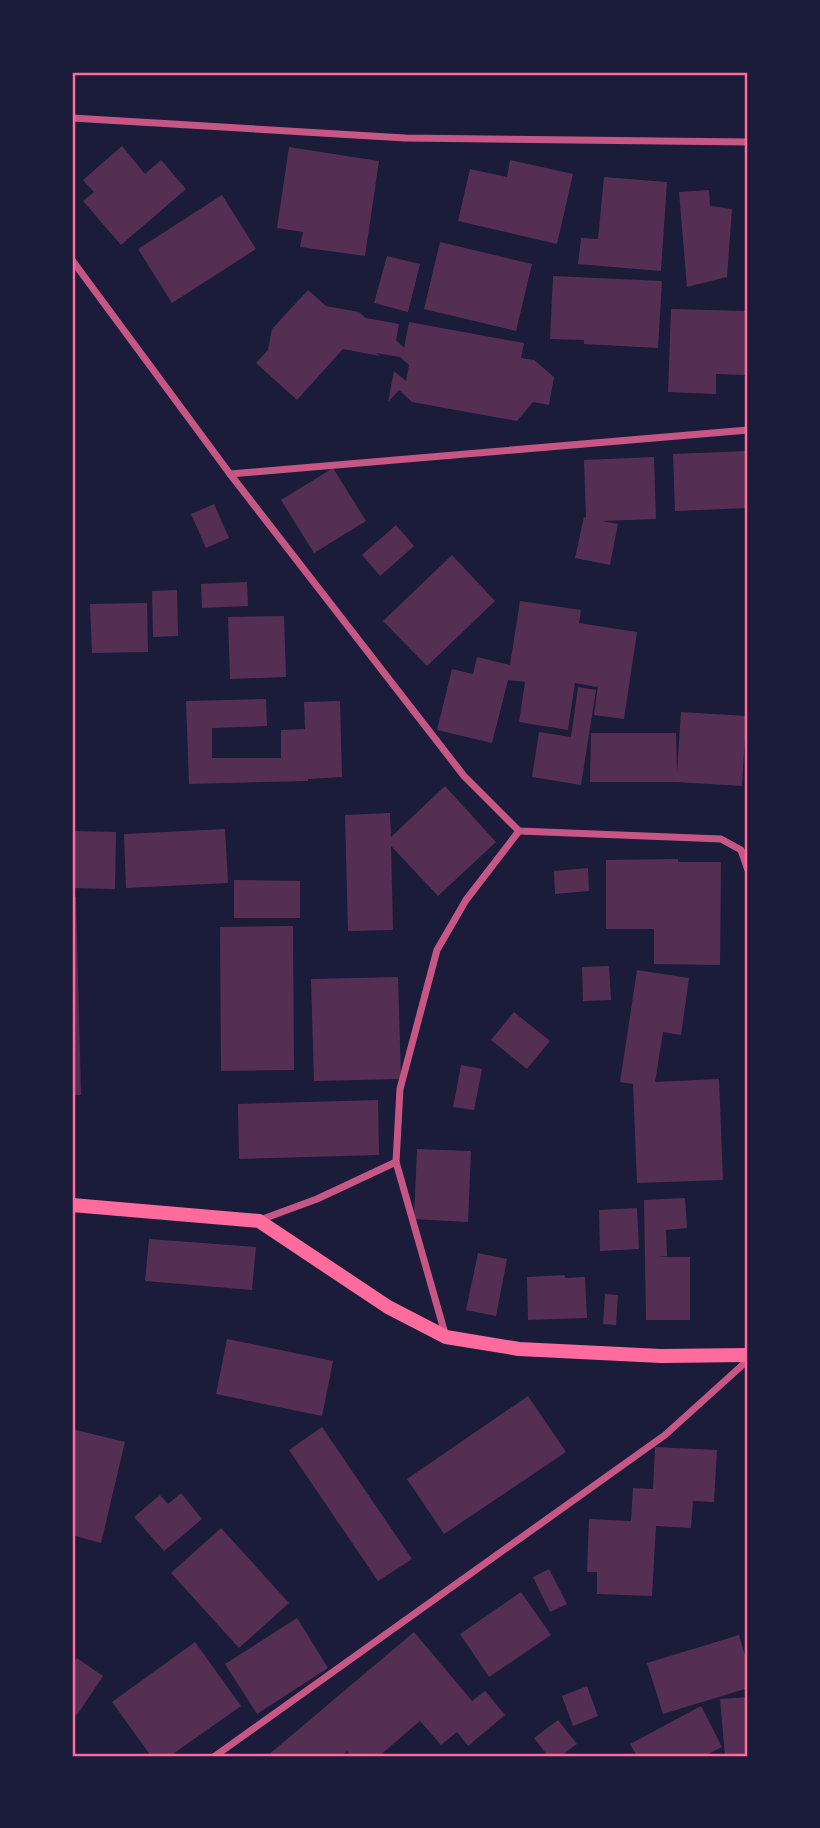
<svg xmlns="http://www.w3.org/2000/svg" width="820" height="1828" font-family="Jost,sans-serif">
<rect width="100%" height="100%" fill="#1b1b3a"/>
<g fill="#542f53">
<path d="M122 146 145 174 161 160 186 189 121 245 83 201 94 192 83 180Z"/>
<path d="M289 147 379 161 365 256 300 247 303 232 277 228Z"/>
<path d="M510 160 573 174 557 244 458 221 470 169 507 177Z"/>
<path d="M604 177 667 182 661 271 578 264 581 238 598 239Z"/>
<path d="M709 190 710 206 732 209 727 277 687 287 679 192Z"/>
<path d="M222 195 256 249 172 303 138 249Z"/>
<path d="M440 242 532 264 516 331 424 309Z"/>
<path d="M387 256 420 264 408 312 374 303Z"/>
<path d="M553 276 662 281 658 348 584 344V340L550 339Z"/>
<path d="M308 290 326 306 359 312 366 318 399 324 396 340 404 348 409 322 524 343 521 358 534 360 554 377 549 405 533 402 517 421 412 402 399 390 388 402 394 371 406 381 409 365 400 357 376 353 380 356 343 349 297 400 256 363 268 350 272 329Z"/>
<path d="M671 309 747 311 745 375 716 374V394L668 392Z"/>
<path d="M748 451V508L675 511 673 454Z"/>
<path d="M654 457 656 519 602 521 618 524 610 565 575 558 584 517 586 518 584 460Z"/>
<path d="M333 468 366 521 314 553 281 500Z"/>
<path d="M214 504 229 538 206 548 191 514Z"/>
<path d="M396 525 414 546 380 576 362 555Z"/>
<path d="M452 555 495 601 427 666 383 621Z"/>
<path d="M247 582 248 606 202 608 201 584Z"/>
<path d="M177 590 178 636 153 637 152 591Z"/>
<path d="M520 601 581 610 579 623 637 632 624 719 594 715 598 685 597 687 575 683 568 730 519 722 525 682 508 680 492 743 437 730 452 669 473 674 477 657 510 665Z"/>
<path d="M147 603 148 652 92 653 90 604Z"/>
<path d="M284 616 286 677 230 679 228 617Z"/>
<path d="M578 687 596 690 581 785 532 777 539 732 571 737Z"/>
<path d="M266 699 267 726 212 728V758H281V730L305 729 304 702 340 701 342 777 308 779V781L189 784 186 701Z"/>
<path d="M681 712 746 716 742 786 676 782H590L591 733H676L677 773Z"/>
<path d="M445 786 496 842 438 896 391 846 393 930 348 931 345 815 390 813 391 837Z"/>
<path d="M225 829 228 883 126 888 124 834Z"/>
<path d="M72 831 116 832 115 889 72 888Z"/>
<path d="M678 859V862H721L720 965 654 964V929H606V860Z"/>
<path d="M588 868 589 891 555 894 554 871Z"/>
<path d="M234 880 300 881V918H234Z"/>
<path d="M72 897H76L81 1095H72Z"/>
<path d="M293 926 294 1070 221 1071 220 927Z"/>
<path d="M609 966 611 1000 583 1001 582 967Z"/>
<path d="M637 970 689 978 681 1035 663 1032 655 1082 719 1079 723 1180 637 1183 633 1084 620 1082Z"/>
<path d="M398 977 401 1079 314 1081 311 979Z"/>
<path d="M514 1012 550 1041 527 1069 491 1040Z"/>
<path d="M461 1065 482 1069 474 1110 453 1107Z"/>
<path d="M378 1100 379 1155 239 1159 238 1104Z"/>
<path d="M417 1149 471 1151 468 1222 414 1219Z"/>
<path d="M685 1198 687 1228 666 1230 667 1256 657 1257H690V1320H646L644 1200Z"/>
<path d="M637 1208 639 1249 600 1251 599 1210Z"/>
<path d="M149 1239 256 1247 252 1290 145 1281Z"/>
<path d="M478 1253 507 1259 496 1316 466 1310Z"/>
<path d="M565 1275V1278L585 1277 587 1318 528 1320 527 1277Z"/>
<path d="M605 1294 618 1295 616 1325 603 1324Z"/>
<path d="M227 1339 333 1361 322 1416 216 1394Z"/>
<path d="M528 1396 566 1452 444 1534 407 1479Z"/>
<path d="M322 1427 412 1559 378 1581 289 1450Z"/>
<path d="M72 1429 125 1442 101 1543 72 1535 74 1523 72 1522Z"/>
<path d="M655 1447 717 1450 714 1502 693 1501 691 1528 656 1526 652 1596 597 1594V1572H587L589 1519 631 1521 633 1488 653 1489Z"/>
<path d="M181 1493 202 1519 164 1551 134 1517 160 1495 168 1504Z"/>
<path d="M221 1528 289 1603 239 1648 171 1573Z"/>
<path d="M549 1569 567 1604 550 1612 533 1577Z"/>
<path d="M521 1592 551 1635 489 1677 460 1634Z"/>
<path d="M297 1618 328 1668 257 1714 225 1664Z"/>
<path d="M414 1632 472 1701 485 1691 505 1715 468 1746 457 1732 441 1745 420 1721 379 1756H351L347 1751 342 1756H267Z"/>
<path d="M739 1635 748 1666V1688L663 1714 647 1663Z"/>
<path d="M195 1642 241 1706 170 1756H151L112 1702Z"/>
<path d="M77 1658 103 1676 77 1715 72 1712V1666Z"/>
<path d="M587 1686 598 1716 573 1726 562 1696Z"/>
<path d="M748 1697V1756H725L720 1699Z"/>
<path d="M701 1706 722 1747 704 1756H637L630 1744Z"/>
<path d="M558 1720 577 1744 561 1756H548L534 1738Z"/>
</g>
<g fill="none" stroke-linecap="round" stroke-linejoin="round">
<g stroke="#c65784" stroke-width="7">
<path d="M72 118 405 138 748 142"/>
<path d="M72 260 230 474 464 776 519 831 721 839 741 850 748 870"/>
<path d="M230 474 748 430"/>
<path d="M396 1162 446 1337"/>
<path d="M260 1220 317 1199 396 1162 400 1089 437 950 466 900 519 831"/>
<path d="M215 1756 665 1435 748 1360"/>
</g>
<path stroke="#ff6b9d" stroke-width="14" d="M72 1205 259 1221 388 1307 446 1337 519 1349 661 1356 748 1355"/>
</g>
<rect width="820" height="1828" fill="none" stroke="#1b1b3a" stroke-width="147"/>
<rect x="74" y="74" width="672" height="1681" fill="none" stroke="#ff6b9d" stroke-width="2.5"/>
</svg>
